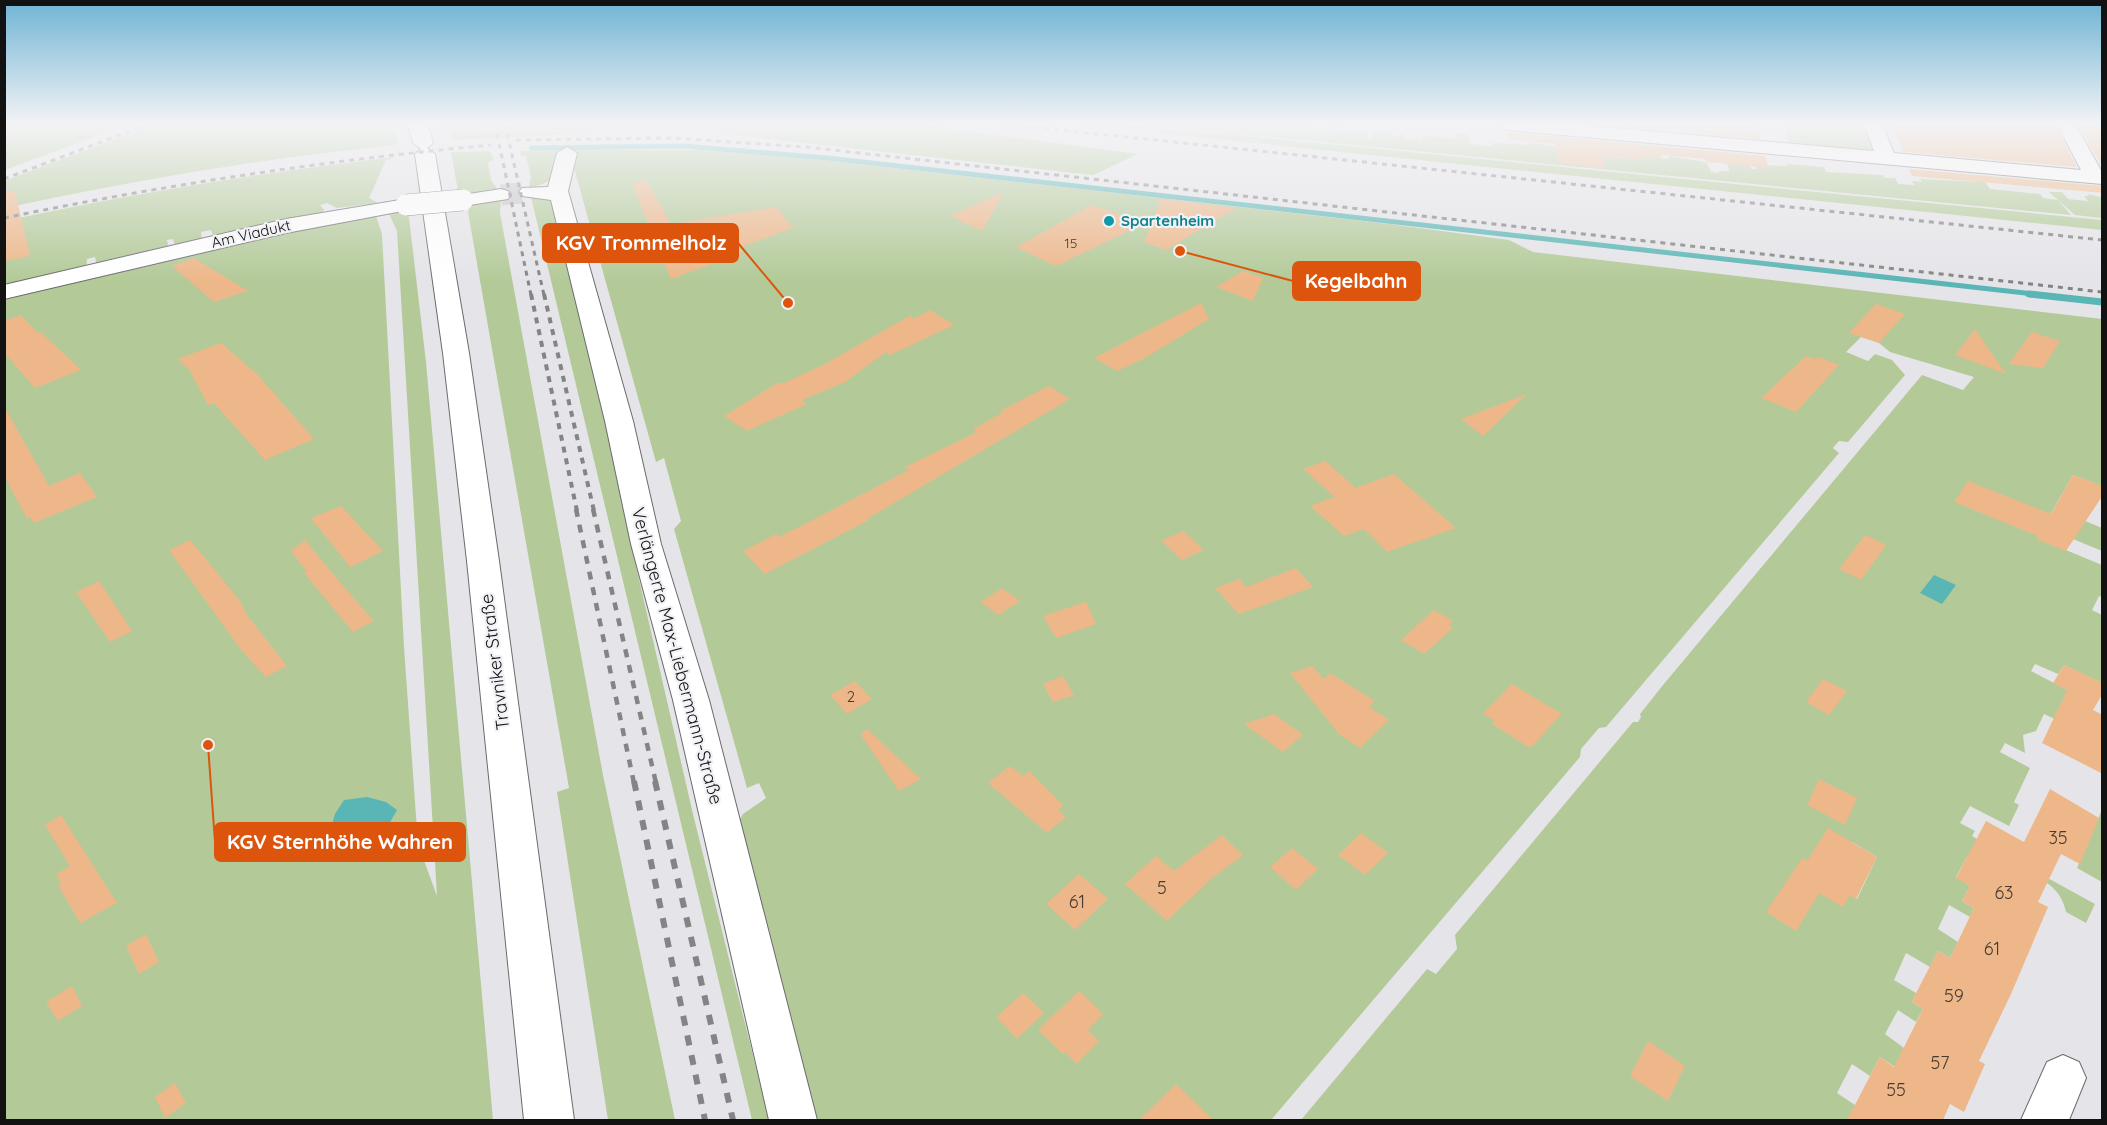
<svg xmlns="http://www.w3.org/2000/svg" width="2107" height="1125" font-family="Quicksand,sans-serif">
<rect width="100%" height="100%" fill="#e5e5e9"/>
<g fill="#b3ca98" fill-rule="evenodd">
<path d="M4 124H129L5 170Z"/>
<path d="M155 124H392L397 140 396 145C264 158 134 180 5 208L4 181Z"/>
<path d="M446 124H486L487 128H483V132L515 127V124H912L1138 154 1093 175 707 132 637 131 453 140Z"/>
<path d="M1069 124H1108L1236 135 2102 220V230Z"/>
<path d="M1138 124H1305V127L1330 130 1331 124 1338 125 1337 131 1368 133 1367 138 1372 139 1373 130 1391 132 1393 136 1399 137 1400 133 1404 134 1405 139 1422 140 1423 136 1456 138V133L1468 134 1469 144 1493 146V143L1529 145V142L1555 147 1607 150 1609 157 1642 160V157L1669 159V156L1706 162 1711 172 1719 173 1718 171H1730L1727 164 1749 163 1752 169H1757L1755 165 1787 166V164L1824 167 1826 172 1883 175 1884 178H1895L1898 184 1914 185 1912 181 1922 182 1920 179 1985 182 1990 189 2040 194 2043 198 2058 200 2071 215Z"/>
<path d="M1783 124H1867L1878 152 1794 144 1788 141Z"/>
<path d="M558 150C554 174 556 184 529 187L531 177 526 156H521L520 151Z"/>
<path d="M569 150H698L787 156 1389 224 1509 240 1533 252 2102 319V486L2073 475 2037 538 2102 565V597L2099 596 2092 610 2102 615V683L2064 665 2058 674 2035 664 2031 671 2075 694 2061 722 2044 714 2036 731 2023 735 2025 753 2005 743 2000 752 2030 768 2014 802 2019 805 2009 826 1970 806 1960 823 1975 831 1972 836 1982 842 1981 865 1967 857 1956 877 1970 886 1962 901 1974 908 1970 917 1949 905 1938 929 1958 942 1950 958 1938 951 1930 967 1906 953 1894 980 1916 993 1912 1002 1923 1009 1916 1022 1898 1010 1885 1034 1904 1048 1895 1067 1880 1057 1870 1076 1852 1064 1837 1093 1855 1105 1850 1116 1857 1120H1301L1427 969 1436 974 1457 949 1455 935 1633 722H1638L1641 717 1640 714 1663 685 1922 375 1963 390 1974 377 1890 352 1879 343 1861 337 1846 352 1868 361 1875 354 1892 360 1905 375 1848 442 1839 441 1833 448 1839 453 1606 727 1599 728 1581 749 1580 757 1271 1120H813L735 828 743 814 766 798 759 783 747 788 674 529 681 521 664 458 656 462ZM1852 842 1877 857 1857 899 1837 887 1843 860Z"/>
<path d="M490 151 494 160 488 162 491 180 499 191 459 197 451 152Z"/>
<path d="M397 157 386 160 369 198 378 203 337 208 327 203 320 205 324 210 321 214 214 238 211 230 201 232 202 241 176 248 173 239 167 240 169 249 97 267 95 257 87 259 86 269 5 289 4 221C134 193 265 172 397 157Z"/>
<path d="M2049 192H2062L2068 199 2088 201 2084 196H2089L2087 194 2101 197 2102 218 2075 215Z"/>
<path d="M531 197 552 198 618 457 621 501 693 814 769 1120H752Z"/>
<path d="M501 200 500 213 603 775 675 1120H608L557 792 569 788 468 212 470 206 480 202Z"/>
<path d="M408 209 426 362 493 1120H5L4 297 298 227 376 216 382 234 404 647 418 844 437 896 397 231 389 214Z"/>
<path d="M2083 520 2102 528V551L2073 539Z"/>
<path d="M2101 812 2102 813V882L2077 868Z"/>
<path d="M2033 870 2095 904 2086 923 2066 912C2062 892 2049 883 2032 873Z"/>
</g>
<g fill="#5ab5b5">
<path d="M1934 575 1956 585 1942 604 1920 593Z"/>
<path d="M367 797 386 802 397 810 381 838C360 845 348 845 331 828L335 814 344 800Z"/>
</g>
<g fill="none" stroke-linecap="round" stroke-linejoin="round">
<path stroke="#5ab5b5" stroke-width="5" d="M531 148 684 146 828 158 2043 295"/>
<path stroke="#5ab5b5" stroke-width="7" d="M2029 294 2102 302"/>
</g>
<g fill="#edb789">
<path d="M1591 124H1753L1758 127 1761 139Z"/>
<path d="M1892 124H2055L2077 167 1903 152Z"/>
<path d="M2077 124H2103V168Z"/>
<path d="M1508 132 1765 156 1769 168 1707 162 1705 159 1661 155 1662 159 1641 157 1642 160 1603 156 1606 168 1559 163 1555 144 1508 139Z"/>
<path d="M1909 169 2103 186V193L1912 176Z"/>
<path d="M645 178 671 224 777 207 793 228 738 248 744 252 671 279 632 184Z"/>
<path d="M15 191 30 256 6 261 5 192Z"/>
<path d="M1004 192 982 231 950 216Z"/>
<path d="M1161 199 1204 204 1236 208 1166 250 1144 242Z"/>
<path d="M1092 205 1145 223 1056 266 1016 247Z"/>
<path d="M194 258 248 291 214 302 172 266Z"/>
<path d="M1243 271 1263 278 1253 301 1216 287Z"/>
<path d="M1201 303 1209 319 1143 359 1117 371 1094 358Z"/>
<path d="M1876 304 1905 314 1879 343 1849 333Z"/>
<path d="M930 310 954 325 890 355 886 352 845 382 802 400 807 404 747 431 724 416 779 382 782 384 825 364 911 315 913 319Z"/>
<path d="M21 315 38 333 41 332 81 370 35 388 4 352V321Z"/>
<path d="M1975 329 1988 348 2006 374 1955 355Z"/>
<path d="M2032 332 2060 341 2043 368 2009 364Z"/>
<path d="M221 343 257 374 314 439 265 460 214 403 208 405 190 371 178 359Z"/>
<path d="M1806 356 1815 359 1818 357 1839 365 1796 412 1761 398Z"/>
<path d="M1049 386 1070 399 867 519 869 520 765 574 743 551 776 534 779 537 803 525 909 470 905 467 977 432 973 429 1002 413 1000 411Z"/>
<path d="M1527 394 1483 436 1461 419Z"/>
<path d="M4 406 49 486 80 473 97 497 34 523 30 517 27 519 4 475Z"/>
<path d="M1325 461 1356 488 1394 474 1456 528 1387 552 1364 529 1344 536 1310 506 1335 497 1303 469Z"/>
<path d="M2073 475 2103 486V495L2066 551 2036 539 2038 536 1954 502 1968 481 2051 514Z"/>
<path d="M341 506 383 551 350 567 311 518Z"/>
<path d="M1183 531 1204 550 1182 560 1161 541Z"/>
<path d="M1865 535 1886 545 1861 580 1839 569Z"/>
<path d="M190 540 240 601 247 615 287 666 266 677 242 651 169 550Z"/>
<path d="M305 540 344 587 374 621 353 632 304 573 307 572 291 551Z"/>
<path d="M1296 568 1313 587 1239 614 1215 588 1240 579 1246 587Z"/>
<path d="M99 581 132 631 110 642 76 592Z"/>
<path d="M1002 588 1020 601 998 615 981 602Z"/>
<path d="M1086 602 1096 624 1056 638 1043 616Z"/>
<path d="M1434 610 1453 621 1449 625 1453 628 1424 654 1401 640Z"/>
<path d="M2064 665 2103 683V693L2093 710 2103 715V774L2042 743 2067 690 2053 683Z"/>
<path d="M1312 666 1324 679 1330 673 1375 701 1369 707 1389 720 1360 748 1339 734 1290 673Z"/>
<path d="M1063 676 1074 695 1053 702 1043 684Z"/>
<path d="M1823 679 1847 691 1829 715 1806 702Z"/>
<path d="M855 681 872 699 847 714 830 695Z"/>
<path d="M1512 684 1562 714 1530 748 1492 724 1495 721 1483 714Z"/>
<path d="M1274 714 1303 735 1283 752 1244 724Z"/>
<path d="M867 729 921 779 899 791 861 735Z"/>
<path d="M1010 766 1023 776 1029 771 1063 805 1058 810 1066 817 1047 833 988 783Z"/>
<path d="M1819 779 1857 798 1845 825 1807 805Z"/>
<path d="M2050 789 2099 818 2080 864 2061 854 2038 902 2048 907 2011 994 1979 1061 1985 1064 1964 1112 1950 1104 1943 1120H1847L1880 1057 1894 1067 1923 1009 1912 1002 1916 993 1938 951 1950 958 1974 908 1962 901 1970 886 1956 878 1986 821 2024 842Z"/>
<path d="M61 815 117 903 80 923 58 885 61 883 56 874 70 866 45 825Z"/>
<path d="M1828 828 1877 857 1856 899 1850 895 1843 907 1819 893 1796 931 1766 912 1802 858 1807 861Z"/>
<path d="M1361 833 1388 853 1365 875 1338 855Z"/>
<path d="M1222 835 1243 855 1211 879 1167 921 1125 884 1156 856 1174 871Z"/>
<path d="M1292 848 1318 869 1296 890 1270 867Z"/>
<path d="M1079 874 1108 899 1075 930 1046 904Z"/>
<path d="M146 934 159 962 139 974 126 946Z"/>
<path d="M72 986 82 1006 58 1021 46 1002Z"/>
<path d="M1079 991 1103 1014 1088 1030 1099 1041 1077 1064 1065 1052 1063 1054 1038 1030Z"/>
<path d="M1023 993 1044 1013 1017 1039 996 1017Z"/>
<path d="M1648 1041 1685 1066 1668 1101 1630 1076Z"/>
<path d="M175 1083 186 1103 165 1118 155 1097Z"/>
<path d="M1176 1084 1213 1120H1139Z"/>
</g>
<g fill="none" stroke-linecap="round" stroke-linejoin="round">
<path stroke="#c5c5c9" stroke-width="21" stroke-dasharray="21 10" stroke-linecap="butt" d="M501 195 529 192"/>
<defs>
<g id="minor">
<path d="M1499 124H1568L1874 151 1864 124H1882L1894 153 2081 170 2057 124H2075L2102 172V184L1508 130 1501 128Z"/>
<path d="M567 147 577 153 568 191 633 421 661 544 709 700 817 1120H769L673 700 631 544 605 421 551 200 522 196 519 192 522 188 548 187 557 153Z"/>
<path d="M501 189 508 191 511 195 508 199 463 206 456 204 452 200 456 196Z"/>
<path d="M406 199 413 201 417 205 413 209 286 233 4 299V285L286 219Z"/>
<path d="M2063 1055 2079 1062 2086 1078 2069 1120H2021L2047 1062Z"/>
</g>
<path id="major" d="M408 124H428L433 143 427 148 435 154 469 353 499 561 574 1120H524L467 561 443 353 415 154 421 149 413 143Z"/>
</defs>
<use href="#minor" stroke="#6b6b6e" stroke-width="2"/>
<use href="#major" stroke="#6b6b6e" stroke-width="2"/>
<use href="#minor" fill="#fff" fill-rule="evenodd"/>
<use href="#major" fill="#fff" fill-rule="evenodd"/>
<g stroke="#848486" stroke-width="3" stroke-dasharray="5 5" stroke-linecap="butt">
<path d="M495 124 531 295"/>
<path d="M505 124 544 295"/>
<path d="M1004 124 2102 240"/>
<path d="M516 140 672 138 806 147 2102 292"/>
<path d="M4 179 148 124"/>
<path d="M4 218C165 185 327 160 491 145"/>
</g>
<g stroke="#848486" stroke-width="4" stroke-dasharray="6 6" stroke-linecap="butt">
<path d="M531 294 577 511"/>
<path d="M544 294 594 511"/>
</g>
<g stroke="#848486" stroke-width="4.5" stroke-dasharray="8 8" stroke-linecap="butt">
<path d="M576 509 634 783"/>
<path d="M593 509 656 783"/>
</g>
<g stroke="#848486" stroke-width="6" stroke-dasharray="10 10" stroke-linecap="butt">
<path d="M634 781 705 1120"/>
<path d="M655 781 733 1120"/>
</g>
<defs>
<path id="minor-bridge" d="M406 205 463 200"/>
</defs>
<use href="#minor-bridge" stroke="#6b6b6e" stroke-width="22" stroke-linecap="butt"/>
<use href="#minor-bridge" stroke="#fff" stroke-width="21"/>
</g>
<linearGradient id="sky" x2="0" y2="1"><stop stop-color="#6fb4d4"/><stop offset="0.44" stop-color="#f3f3f5"/><stop offset="1" stop-color="#f3f3f5" stop-opacity="0"/></linearGradient>
<rect width="2107" height="281" fill="url(#sky)"/>
<circle fill="#0f9aa8" stroke="#f2f2f6" stroke-width="2" cx="1109" cy="221" r="6"/>
<g text-anchor="middle" stroke-width="4.5" stroke-linejoin="round" paint-order="stroke">
<g font-size="14" fill="#493b30">
<text x="1071" y="248">15</text>
</g>
<g font-size="15" font-weight="bold" fill="#0d838f" stroke="#f2f2f6" text-anchor="start">
<text x="1121" y="226">Spartenheim</text>
</g>
<g font-size="15" fill="#121213" stroke="#f2f2f6">
<text transform="translate(251 234) rotate(-13)" y="5">Am Viadukt</text>
</g>
<g font-size="15" fill="#493b30">
<text x="851" y="702">2</text>
</g>
<g font-size="18" fill="#121213" stroke="#f2f2f6">
<text transform="translate(677 656) rotate(75)" y="6">Verlängerte Max-Liebermann-Straße</text>
<text transform="translate(495 662) rotate(-97)" y="6">Travniker Straße</text>
</g>
<g font-size="18" fill="#493b30">
<text x="2058" y="844">35</text>
<text x="1162" y="894">5</text>
<text x="2004" y="899">63</text>
<text x="1077" y="908">61</text>
<text x="1992" y="955">61</text>
<text x="1954" y="1002">59</text>
<text x="1940" y="1069">57</text>
<text x="1896" y="1096">55</text>
</g>
</g>
<path fill="none" stroke="#dd550c" stroke-width="2" d="M788 303L738 243M1180 251L1293 281M208 745L215 842"/>
<g fill="#dd550c" stroke="#f2f2f6" stroke-width="2">
<circle cx="788" cy="303" r="6"/>
<circle cx="1180" cy="251" r="6"/>
<circle cx="208" cy="745" r="6"/>
</g>
<g fill="#dd550c" stroke="#dd550c" stroke-width="2">
<rect x="543" y="224" width="195" height="38" rx="6"/>
<rect x="1293" y="262" width="127" height="38" rx="6"/>
<rect x="215" y="823" width="250" height="38" rx="6"/>
</g>
<g font-size="20" text-anchor="middle" font-weight="bold" fill="#fff">
<text x="641" y="250">KGV Trommelholz</text>
<text x="1356" y="288">Kegelbahn</text>
<text x="340" y="849">KGV Sternhöhe Wahren</text>
</g>
<rect width="2107" height="1125" fill="none" stroke="#121213" stroke-width="12"/>
</svg>
